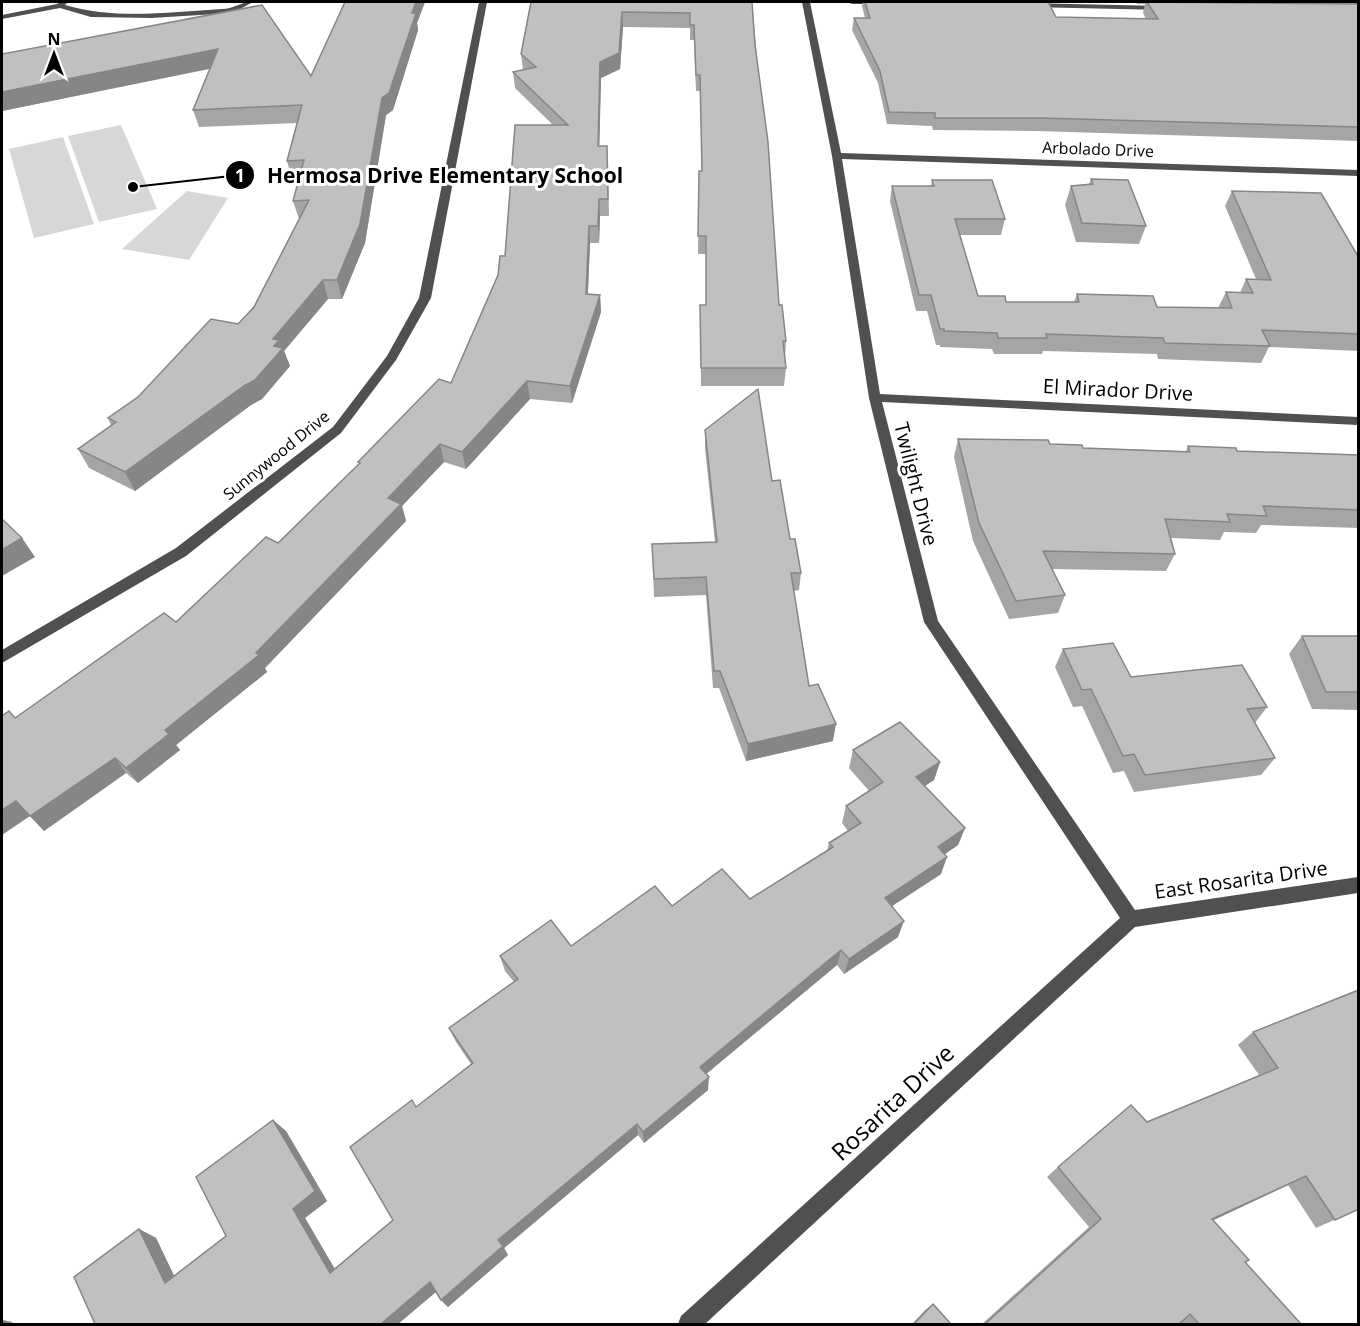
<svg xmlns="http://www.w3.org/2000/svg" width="1360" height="1326" font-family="'Open Sans',sans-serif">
<rect width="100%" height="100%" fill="#fff"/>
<g fill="#d7d7d7">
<path d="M121 125 157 209 99 222 68 136Z"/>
<path d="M63 137 94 224 34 238 9 149Z"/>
<path d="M187 191 228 198 189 260 122 249Z"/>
</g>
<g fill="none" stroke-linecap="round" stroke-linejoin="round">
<g fill="#505050" fill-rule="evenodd">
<path d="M60 2H68L65 5C116 20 170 12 222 9 234 9 242 1 253 2L233 13 151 18 91 17 60 8 2 19V15L57 4Z"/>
<path d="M479 2H487L431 298 396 360 341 433 186 556 2 663V650L176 548 333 427 387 356 419 298Z"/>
<path d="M802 2H810L841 153 1358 170V176L842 159 880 394 1358 417V425L882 402 938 621 1135 910 1358 877V893L1135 927 705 1324H678L681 1316 1120 918 924 622 869 398 832 156Z"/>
<path d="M848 2H886L882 4H852Z"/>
<path d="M1026 3 1164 6 1168 8 1164 10 1029 7H1026Z"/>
</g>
</g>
<g fill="#a5a5a5">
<path d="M345 2H425L417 23 418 30 393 110 386 115 365 243 342 299H328L284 351 290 366 262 399 251 405 135 491 89 468 78 449 111 425 108 418 238 324 254 307 299 219 293 201 299 179H292L287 161 297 123 199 127 193 110 210 68 2 111V54L262 5 311 76Z"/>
<path d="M531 2H752L779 305 786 341 785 357 786 368 784 386H701L700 305H706V254H698L699 171H702L700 91H696L694 40H690V28L623 27 620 69 601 78 599 146 608 163 609 216H600L599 243H590L588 294 600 295 601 312 572 403 530 399 466 469 444 462 402 506 406 521 265 668 267 672 176 745 180 750 138 783 126 773 44 831 30 816 15 718 176 622 278 543 359 464 358 462 451 383 498 275 553 125 515 88 513 72 523 70 521 54Z"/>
<path d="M863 2H1048L1056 17 1146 19 1143 13 1145 4H1137L1136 2H1359V141L1037 131 933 130 932 126 887 124 878 83 852 30 854 18H865L862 6Z"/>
<path d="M1091 179 1146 226 1139 244 1076 242 1065 205 1071 186 1089 184Z"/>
<path d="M932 180 1005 219 1001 235H960L978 296 1006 302H1074L1077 294 1157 307 1218 308 1226 292 1240 293 1246 279H1256L1225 206 1232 191 1359 258V351L1269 347 1261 363 1158 359 1157 354 1043 351 1042 354H994L992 349 940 347V345H936L927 311H916L890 201 892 186H931Z"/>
<path d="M705 430 772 481 801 573 799 590 794 591 809 686 833 741 746 761 719 688H713L706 595 654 597 652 544 715 542 705 448Z"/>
<path d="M958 439 1050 444 1083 448 1186 451 1188 446 1237 451 1359 455V528L1261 525 1256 533 1224 532 1220 540 1171 538 1175 554 1166 571 1052 569 1065 595 1058 613 1009 619 973 541 954 457Z"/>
<path d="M1302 636H1359V710L1312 709 1289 654Z"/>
<path d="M1063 649 1131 677 1267 707 1255 723 1275 758 1261 775 1134 792 1124 771 1113 773 1082 706 1073 707 1055 667Z"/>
<path d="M853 750 940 762 934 780 925 786 965 828 958 845 945 854 941 874 892 906 898 937 844 974 837 965 706 1074 708 1090 644 1143 638 1135 504 1248 508 1255 448 1307 441 1300 436 1292 398 1324H95L139 1229 156 1238 174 1276 226 1236 286 1131 327 1201 305 1218 335 1270 393 1220 416 1107 471 1064 456 1042 449 1028 514 982 505 971 500 956 571 946 672 906 750 899 827 851 829 843 848 831 842 823 846 806 869 791 849 768Z"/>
<path d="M1356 990 1359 1209 1316 1228 1288 1185 1213 1220 1245 1262 1301 1324H982L1089 1227 1047 1177 1058 1167 1147 1122 1259 1075 1238 1045 1253 1032Z"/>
<path d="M933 1304 951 1324H912L925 1310Z"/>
</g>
<g fill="#868686">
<path d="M416 2H425L417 23 418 30 393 110 386 115 365 243 342 299 337 280 382 98Z"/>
<path d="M622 12 623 27 620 69 601 78 599 163 598 146 600 62Z"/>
<path d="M218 49 224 66 2 111V92Z"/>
<path d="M599 199 600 216 599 243 598 226Z"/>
<path d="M589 226 590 243 587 311 586 294Z"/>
<path d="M323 280 328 299 284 351 290 366 262 399 251 405 135 491 125 472 273 339Z"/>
<path d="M600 295 601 312 572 403 570 386Z"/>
<path d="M527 381 530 399 466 469 462 452Z"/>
<path d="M440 444 444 462 402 506 406 521 265 668 267 672 176 745 180 750 138 783 126 768 165 730 256 653 388 498Z"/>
<path d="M22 538 35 557 2 576V550Z"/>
<path d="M836 724 833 741 746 761 748 744Z"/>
<path d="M115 758 126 773 44 831 30 816Z"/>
<path d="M940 762 934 780 910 795 916 777Z"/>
<path d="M16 801 30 816 2 835V810Z"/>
<path d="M965 828 958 845 932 863 938 847Z"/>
<path d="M947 857 941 874 880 914 885 898Z"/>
<path d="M904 921 898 937 844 974 849 959Z"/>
<path d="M841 950 837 965 699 1080 700 1067Z"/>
<path d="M709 1077 708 1090 644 1143 643 1132Z"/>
<path d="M273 1120 286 1131 327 1201 305 1218 342 1281 330 1273 293 1209Z"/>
<path d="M637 1124 638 1135 504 1248 498 1240Z"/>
<path d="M1306 1176 1288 1185 1197 1228 1212 1219Z"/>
<path d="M139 1229 156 1238 181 1290 165 1283Z"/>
<path d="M503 1246 508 1255 448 1307 441 1300Z"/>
<path d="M430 1282 438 1290 398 1324H381Z"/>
<path d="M2 1318 3 1320 12 1322 13 1324H2Z"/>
</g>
<g fill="#c0c0c0" stroke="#868686" stroke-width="1.5">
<path d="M345 2H416L412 13H416L389 93 382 98 360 224 337 280H323L273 339 279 340 274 346 283 348 255 380 244 386 125 472 78 449 116 422 108 418 138 397 211 319 238 324 254 307 309 200 293 201 304 160 287 161 302 105 193 110 218 49 2 92V54L262 5 311 76Z"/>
<path d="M531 2H752L755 45 768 142 779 305H782L786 341H783L786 368H701L700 305H706V236H698L699 171H702L700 75H696L694 25H690V13L622 12 619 53 600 62 598 146H607L608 199H599L598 226H589L586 294 600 295 570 386 527 381 462 452 440 444 388 498 401 504 256 653 259 655 165 730 169 734 126 768 115 758 30 816 16 801 2 810V716L9 711 15 718 164 613 176 622 266 537 278 543 360 463 358 462 439 379 451 383 498 275 500 256H505L515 125H568L513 72 536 67 521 54Z"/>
<path d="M865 2H1048L1056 17 1158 19 1147 2 1359 4V127L1041 118H935V113L889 112 880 71 854 18H870Z"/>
<path d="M1091 179 1128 180 1146 226 1082 223 1071 186 1093 184Z"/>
<path d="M932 180H992L1005 219H955L978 296H1005L1006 302H1079L1077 294 1153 296 1157 307 1232 308 1226 292 1253 293 1246 279 1271 280 1232 191 1321 193 1359 258V334L1262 330 1270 346 1165 343 1163 338 1046 334 1047 338H998L997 333 944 331V329H940L931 295H919L892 186H934Z"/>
<path d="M758 389 772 481 780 480 790 539H795L801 573H791L809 686 818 684 836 724 748 744 720 671H714L706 577 654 579 652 544 717 542 705 430Z"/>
<path d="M958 439 1048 440 1050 444 1082 445 1083 448 1190 452 1188 446 1236 448 1237 451 1359 455V510L1263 506 1267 516 1227 514 1230 522 1165 519 1175 554 1043 551 1065 595 1016 601 979 523Z"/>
<path d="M2 519 22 538 2 550Z"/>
<path d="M1302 636H1359V692H1326Z"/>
<path d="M1113 643 1131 677 1242 665 1267 707 1247 709 1275 758 1145 775 1134 754 1123 756 1091 689 1082 690 1063 649Z"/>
<path d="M900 722 940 762 916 777 965 828 938 847 947 857 885 898 904 921 849 959 841 950 700 1067 709 1077 643 1132 637 1124 498 1240 503 1246 441 1300 430 1282 381 1324H95L74 1277 139 1229 165 1283 226 1236 196 1177 273 1120 315 1191 293 1209 330 1273 393 1220 350 1147 412 1100 416 1107 473 1063 449 1028 518 979 500 956 551 920 571 946 655 886 672 906 722 869 750 899 833 847 829 843 861 823 846 806 883 782 853 750Z"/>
<path d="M1359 990V1209L1335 1220 1306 1176 1212 1219 1249 1260 1245 1262 1301 1324H1199L1190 1314 1179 1324H985L1101 1219 1058 1167 1131 1105 1147 1122 1278 1068 1253 1032Z"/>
<path d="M933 1304 951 1324H914Z"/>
</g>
<g text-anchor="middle" stroke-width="6" stroke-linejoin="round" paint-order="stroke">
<g font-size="16" fill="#000" stroke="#fff">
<text transform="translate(1098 149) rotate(2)" y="6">Arbolado Drive</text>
<text transform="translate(276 455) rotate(-39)" y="6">Sunnywood Drive</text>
</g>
<g font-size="20" fill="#000" stroke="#fff">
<text transform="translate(1118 390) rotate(3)" y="7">El Mirador Drive</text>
<text transform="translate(916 484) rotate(76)" y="7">Twilight Drive</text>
<text transform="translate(1241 880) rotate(-8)" y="7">East Rosarita Drive</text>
</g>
<g font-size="24" fill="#000" stroke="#fff">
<text transform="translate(893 1103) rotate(-43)" y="8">Rosarita Drive</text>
</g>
</g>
<path fill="none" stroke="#000" stroke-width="2" d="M133 187L240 175"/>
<g fill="#000" stroke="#fff" stroke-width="2">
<circle cx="133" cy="187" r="6"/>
<circle cx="240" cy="175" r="15"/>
</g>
<g font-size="18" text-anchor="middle" font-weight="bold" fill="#fff">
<text x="240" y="182">1</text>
</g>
<g font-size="21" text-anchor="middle" font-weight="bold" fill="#000" stroke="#fff" stroke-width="6" stroke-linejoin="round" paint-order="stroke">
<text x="445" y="183">Hermosa Drive Elementary School</text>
</g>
<rect width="1360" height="1326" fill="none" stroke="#000000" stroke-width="6"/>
<g transform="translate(54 54)" stroke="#ffffff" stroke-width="4.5" paint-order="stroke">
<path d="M0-4.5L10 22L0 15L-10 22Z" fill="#000000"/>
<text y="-9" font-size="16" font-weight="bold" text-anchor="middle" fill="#000000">N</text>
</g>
</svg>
